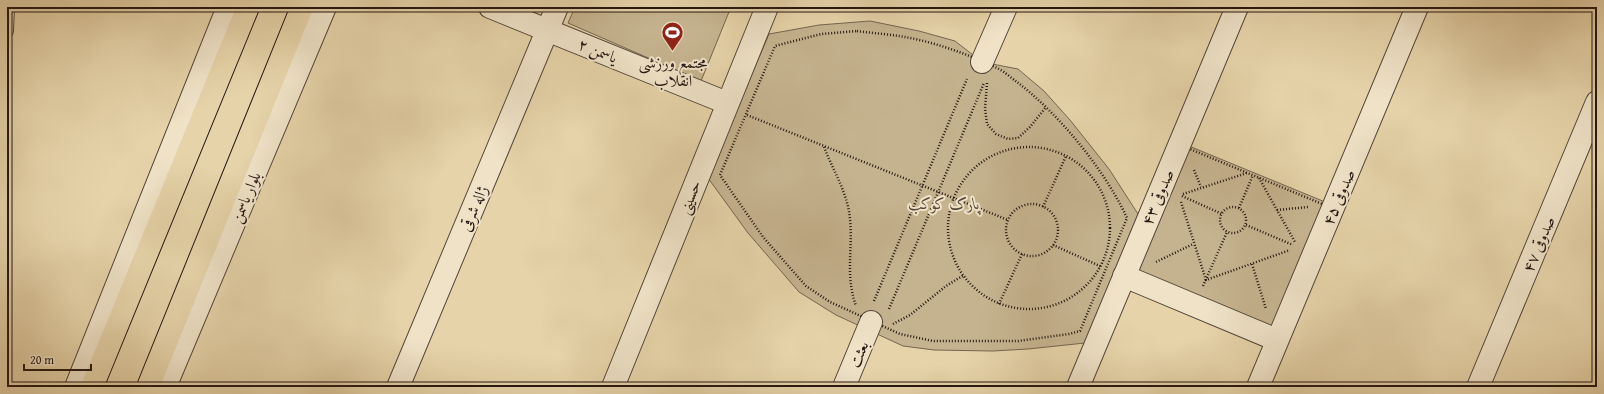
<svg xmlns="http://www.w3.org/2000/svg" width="1604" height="394" font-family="'Gentium Book Plus',Amiri,serif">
<rect width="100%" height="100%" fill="#e6d3a9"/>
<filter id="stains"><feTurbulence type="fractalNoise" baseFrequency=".005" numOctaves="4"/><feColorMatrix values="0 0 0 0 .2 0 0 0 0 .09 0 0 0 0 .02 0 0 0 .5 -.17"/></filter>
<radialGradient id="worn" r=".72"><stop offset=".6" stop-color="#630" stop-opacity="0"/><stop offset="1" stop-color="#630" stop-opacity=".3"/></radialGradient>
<g fill="#c5b38f" stroke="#756550">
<path d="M575 7H731L701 81 568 23Z"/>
<path d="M870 21 919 31 955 41 982 62 1018 69 1044 91 1070 120 1109 169 1138 214 1085 343 1028 349 993 351 934 350 903 346 836 315 799 292 748 233 708 178 769 34 819 25Z"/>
<path d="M1184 144 1330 204 1275 335 1129 274Z"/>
</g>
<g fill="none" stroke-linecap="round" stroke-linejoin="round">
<defs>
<path id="service" d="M7 31 8 7"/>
<g id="minor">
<path d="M490 7 727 103"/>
<path d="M982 62 1006 7"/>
<path d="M1124 276 1277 340"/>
<path d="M398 387 557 7"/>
<path d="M844 387 871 322"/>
<path d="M1078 387 1237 7"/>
<path d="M1258 387 1417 7"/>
<path d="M1478 387 1597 102"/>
</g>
<g id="tertiary">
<path d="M76 387 228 7"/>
<path d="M165 387 325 7"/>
<path d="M613 387 767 7"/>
</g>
<g id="primary">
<path d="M92 387 248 7"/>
<path d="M148 387 302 7"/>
</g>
</defs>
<use href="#service" stroke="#554638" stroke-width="14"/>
<use href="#minor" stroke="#554638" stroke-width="24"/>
<use href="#tertiary" stroke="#554638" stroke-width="24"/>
<use href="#primary" stroke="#251712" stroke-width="24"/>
<g stroke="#251712" stroke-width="2.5" stroke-dasharray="1 2" stroke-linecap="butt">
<path d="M857 31C871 33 886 34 899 36 932 41 968 54 997 68 1004 71 1011 78 1017 82 1059 114 1105 170 1127 218L1080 331 1069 334 1018 341H933L900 334 830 302 806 286 763 237 720 175 775 46 821 34Z"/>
<path d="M987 83 985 109 987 124 996 134 1008 139 1018 138 1030 127 1046 107"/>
<path d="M747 115 1008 220"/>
<path d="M824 147C833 170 848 194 850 219 853 250 845 275 856 306"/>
<path d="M1185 147 1327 206 1274 332 1132 273Z"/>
<circle cx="1029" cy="228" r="81"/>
<path d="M1194 170 1201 187"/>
<path d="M1259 178 1295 242"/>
<path d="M1183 194 1247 173"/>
<path d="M1182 196 1222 214"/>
<path d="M1181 202 1206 280 1290 250"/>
<circle cx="1032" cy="230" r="26"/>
<circle cx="1233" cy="220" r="13"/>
<path d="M1043 207 1066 156"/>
<path d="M1239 208 1253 175"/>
<path d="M1277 210 1308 207"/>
<path d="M1246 225 1293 245"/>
<path d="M1053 245 1102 267"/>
<path d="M1156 262 1193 244"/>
<path d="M1252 264 1266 309"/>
<path d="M1203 286 1227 232"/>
<path d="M874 301 967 79"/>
<path d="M999 304 1022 254"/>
<path d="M889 309 984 83"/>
<path d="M893 324 910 315 946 286 964 275"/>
</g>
<use href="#service" stroke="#efe2c7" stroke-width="12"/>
<use href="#minor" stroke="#efe2c7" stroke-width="22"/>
<use href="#tertiary" stroke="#efe2c7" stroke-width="22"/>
<use href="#primary" stroke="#e6d3a9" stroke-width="22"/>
</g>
<defs>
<symbol id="stadium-pin" viewBox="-11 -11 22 30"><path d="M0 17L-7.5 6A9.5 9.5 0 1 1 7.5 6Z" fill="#8f2418" stroke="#efe2c7"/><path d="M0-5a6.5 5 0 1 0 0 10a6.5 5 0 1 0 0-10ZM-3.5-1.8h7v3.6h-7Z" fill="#fff"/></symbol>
</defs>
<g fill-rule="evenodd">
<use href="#stadium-pin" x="660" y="20" width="25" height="34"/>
</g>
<g text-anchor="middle" stroke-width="4" stroke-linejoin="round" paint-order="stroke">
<g font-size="16" fill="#251712" stroke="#efe2c7">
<text transform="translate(598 50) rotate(22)" y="6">یاسمن ۲</text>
<text transform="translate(245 197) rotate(-67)" y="6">بلوار یاسمن</text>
<text transform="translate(689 197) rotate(-68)" y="6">حسینی</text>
<text transform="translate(1157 197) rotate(-67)" y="6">صدوقی ۴۳</text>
<text transform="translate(1338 197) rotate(-67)" y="6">صدوقی ۴۵</text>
<text transform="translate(473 208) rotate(-67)" y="6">ژاله شرقی</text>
<text transform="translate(1538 244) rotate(-67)" y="6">صدوقی ۴۷</text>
<text transform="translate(858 354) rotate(-67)" y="6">بعثت</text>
</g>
<g font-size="16" fill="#251712" stroke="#efe2c7">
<text x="673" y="68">مجتمع ورزشی<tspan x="673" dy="18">انقلاب</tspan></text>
</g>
<g font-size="16" font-style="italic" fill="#554638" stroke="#efe2c7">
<text x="944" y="209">پارک کوکب</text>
</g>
</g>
<rect width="1604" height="394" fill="none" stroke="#e6d3a9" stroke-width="24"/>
<rect x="8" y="8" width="1588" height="378" fill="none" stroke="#251712" stroke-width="2"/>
<rect x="12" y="12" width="1580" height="370" fill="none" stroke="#251712"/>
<path d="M24 364v6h67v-6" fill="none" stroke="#251712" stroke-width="2"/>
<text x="30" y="364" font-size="12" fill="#251712" stroke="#efe2c7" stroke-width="3" paint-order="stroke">20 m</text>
<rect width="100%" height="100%" filter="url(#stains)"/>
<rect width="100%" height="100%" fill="url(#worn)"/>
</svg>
